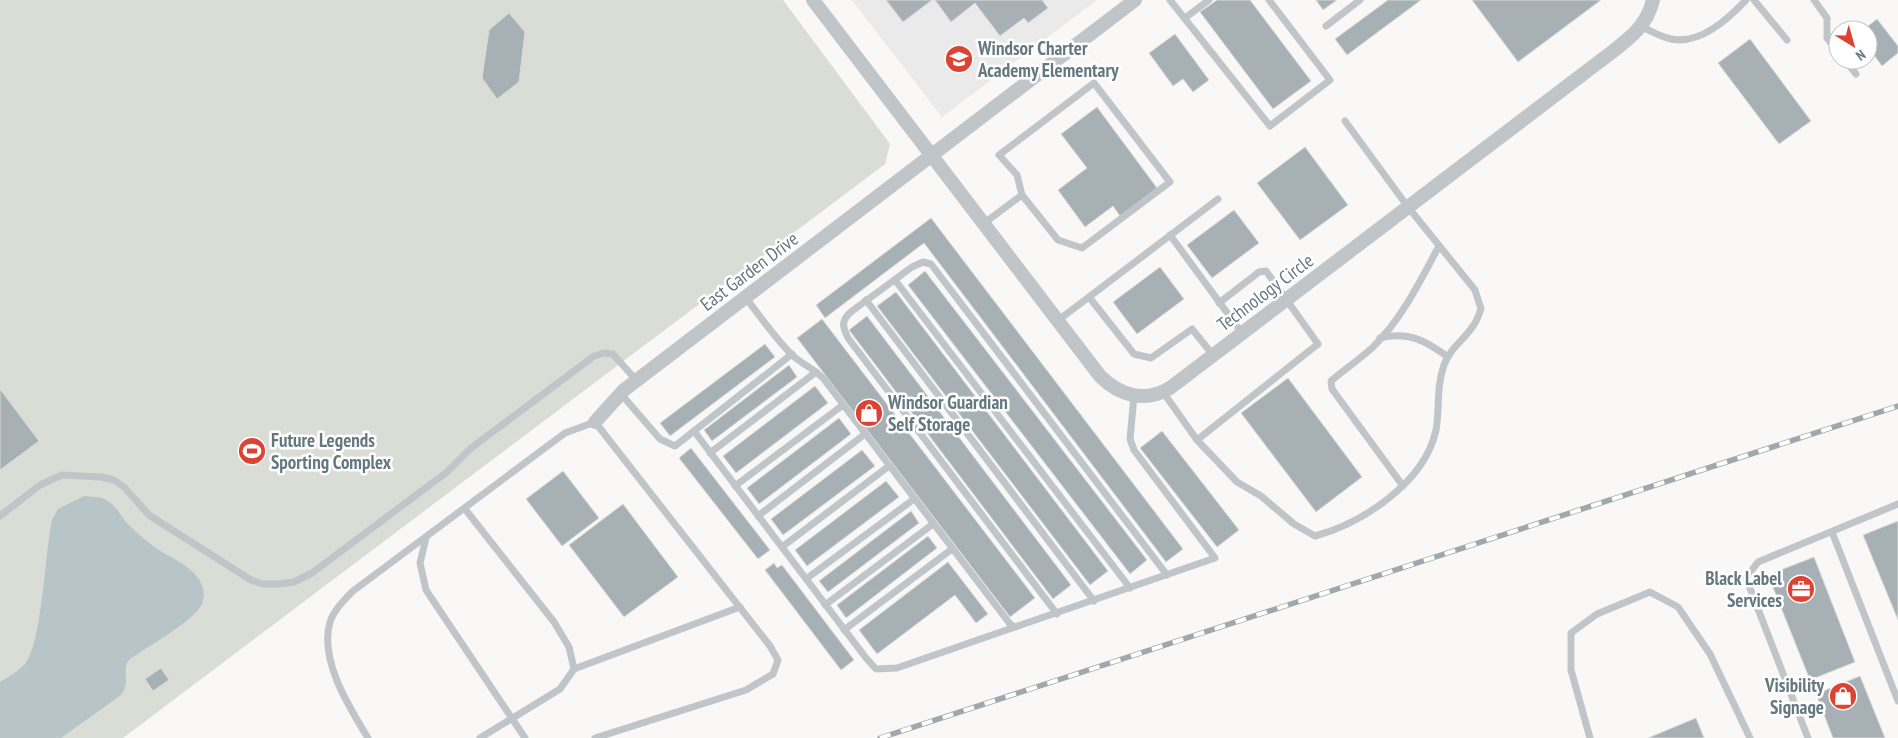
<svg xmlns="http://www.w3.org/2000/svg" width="1898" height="738" font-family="'PT Sans Narrow',sans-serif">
<rect width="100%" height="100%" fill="#f9f8f6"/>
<path fill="#e9eae9" d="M852 0H1097L942 117Z"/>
<path fill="#d9ddd5" d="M0 0H783L890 144 885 164 123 738H0Z"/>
<path fill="#b8c5c8" d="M84 496C91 497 100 496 106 500 118 506 122 520 132 528 140 536 150 544 159 550 177 561 209 574 203 601 200 618 145 648 129 660 121 670 131 682 121 695L61 738H0V682C8 677 19 671 25 664 42 644 45 551 52 520L58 509Z"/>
<g fill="#a7b1b5" stroke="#dadad8">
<path d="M886 0H932L903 22Z"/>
<path d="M935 0H1042L1048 8 1028 23 1024 18 1000 36 975 3 951 22Z"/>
<path d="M1217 0H1250L1311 81 1273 109 1200 12Z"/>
<path d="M1316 0H1337L1323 10Z"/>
<path d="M1388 0H1421L1347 55 1335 39Z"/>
<path d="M1472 0H1601L1518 62Z"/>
<path d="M509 13 525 32 519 82 497 99 482 78 489 30Z"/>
<path d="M1877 19 1898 46V53L1882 66 1868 47V30H1863Z"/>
<path d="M1175 34 1209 80 1193 92 1183 79 1173 86 1149 53Z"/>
<path d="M1750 39 1811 121 1779 144 1718 63Z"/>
<path d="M1097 107 1157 188 1120 216 1113 206 1085 227 1058 190 1087 168 1061 134Z"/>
<path d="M1305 147 1348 205 1300 240 1257 183Z"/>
<path d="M1234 210 1259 243 1212 278 1187 245Z"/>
<path d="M931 218 1183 549 1166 562 924 243 825 318 816 305Z"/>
<path d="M1160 267 1184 299 1137 334 1113 302Z"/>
<path d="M925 271 1147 560 1130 574 908 285Z"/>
<path d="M896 292 1108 571 1090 585 877 306Z"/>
<path d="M867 316 1071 585 1053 599 849 330Z"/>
<path d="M822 319 1035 598 1010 617 797 338Z"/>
<path d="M765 344 775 357 670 436 660 423Z"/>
<path d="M789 365 797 377 712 441 704 430Z"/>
<path d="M1288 378 1362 477 1316 512 1241 413Z"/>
<path d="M815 386 828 403 736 473 723 456Z"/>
<path d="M0 389 39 441 0 470Z"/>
<path d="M839 418 851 434 759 504 747 488Z"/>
<path d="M1162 431 1239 530 1217 547 1140 448Z"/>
<path d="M691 448 770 550 758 559 679 458Z"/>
<path d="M862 450 875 466 783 535 771 519Z"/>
<path d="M563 471 599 518 562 546 526 499Z"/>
<path d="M886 481 899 497 807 566 795 550Z"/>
<path d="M623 504 678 577 624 617 569 545Z"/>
<path d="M911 511 919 523 828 592 819 581Z"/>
<path d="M1898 521V620L1863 535Z"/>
<path d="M928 536 937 548 846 618 837 605Z"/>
<path d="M1814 557 1855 662 1810 680 1768 575Z"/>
<path d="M948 562 988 614 976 623 955 595 877 654 859 630Z"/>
<path d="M774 563 777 568 782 565 854 660 841 670 765 570Z"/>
<path d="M161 668 169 680 153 691 145 679Z"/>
<path d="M1860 676 1885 738H1833L1816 694Z"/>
<path d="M1696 718 1704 738H1648Z"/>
</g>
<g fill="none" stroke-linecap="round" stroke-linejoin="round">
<g stroke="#bfc5c8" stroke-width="7">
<path d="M1170 0 1270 126 1330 80 1269 0"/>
<path d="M1754 0 1787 40"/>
<path d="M1814 0 1827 18V38L1838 52"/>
<path d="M1185 18 1209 0"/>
<path d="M1326 26 1360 0"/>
<path d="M1642 27C1651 31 1661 37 1671 39 1700 45 1728 19 1746 0"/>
<path d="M1845 60 1856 74"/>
<path d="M983 224 1022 195 1017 175 999 155 1094 83 1170 182 1082 248 1058 240 1022 195"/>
<path d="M1170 235 1242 333"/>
<path d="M895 280 1130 588"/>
<path d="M745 297C760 316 775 338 792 355 802 364 814 369 823 378L1010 624 1015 627 1215 558 1134 450 1130 439 1134 396"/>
<path d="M1089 297 1218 199"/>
<path d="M866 300 1094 601"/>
<path d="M1057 321 1089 297 1134 354 1151 358 1192 329 1213 355"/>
<path d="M1380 338C1409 331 1426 341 1448 357"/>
<path d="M1163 392 1197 440 1318 344 1266 271 1259 272 1219 303"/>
<path d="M621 394 660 439 675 446 792 354"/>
<path d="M694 431 866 658 876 669 897 668 1015 627"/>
<path d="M1197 440 1237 482 1261 496 1294 524 1315 536C1363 523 1425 482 1436 430 1440 408 1436 387 1444 365 1450 348 1464 340 1473 326 1477 321 1479 314 1481 309L1475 290 1408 207 1345 121"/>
<path d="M710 453 816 372"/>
<path d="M735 486 843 405"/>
<path d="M1403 486 1332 389 1331 381C1345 369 1360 359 1373 347 1402 319 1420 281 1439 246"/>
<path d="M465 509 554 622 569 647 574 669 560 689 480 738"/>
<path d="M0 516 40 485 62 475 101 477 114 480 124 487 149 515 166 526 251 580 262 584H279L294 582 312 573 447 472 471 448 594 356 604 353 613 354 636 380"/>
<path d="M758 516 865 434"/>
<path d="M1832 532 1898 701"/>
<path d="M426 538 420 563 426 590 525 738"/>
<path d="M782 547 889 466"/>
<path d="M806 579 914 499"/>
<path d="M825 605 933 524"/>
<path d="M1057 614 848 338C842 326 841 320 852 311L912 267 923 262 931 264 1167 575"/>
<path d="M844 630 952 549"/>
<path d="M574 669 740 607"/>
<path d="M368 738C349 707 319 660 330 622 334 610 344 600 353 591L565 433 595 422 770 646 778 660 773 674 746 690 595 738"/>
<path d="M1590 738 1571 670V633L1597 614 1650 592 1678 607 1710 654 1750 738"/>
<path d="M1808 738 1746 578 1758 562 1898 504"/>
</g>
<g stroke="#bfc5c8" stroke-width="14">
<path d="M813 0 1100 376C1120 396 1145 403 1170 388L1612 52C1631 37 1647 25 1653 0"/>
<path d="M595 422 624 390 1135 0"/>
</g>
<defs>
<path id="rail" d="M880 738 1898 406"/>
</defs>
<use href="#rail" stroke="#9fa8ac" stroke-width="5.5"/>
<use href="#rail" stroke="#fff" stroke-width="4" stroke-dasharray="11" stroke-linecap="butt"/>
</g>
<defs>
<symbol id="school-disc" viewBox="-11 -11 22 22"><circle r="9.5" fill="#dd4332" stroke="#fff"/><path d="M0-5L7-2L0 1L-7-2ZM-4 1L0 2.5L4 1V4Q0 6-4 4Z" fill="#fff"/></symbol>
<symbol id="shop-disc" viewBox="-11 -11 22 22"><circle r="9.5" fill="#dd4332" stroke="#fff"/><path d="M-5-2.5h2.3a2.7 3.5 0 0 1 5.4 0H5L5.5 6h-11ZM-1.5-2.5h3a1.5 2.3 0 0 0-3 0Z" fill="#fff"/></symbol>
<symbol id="stadium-disc" viewBox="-11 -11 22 22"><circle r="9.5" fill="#dd4332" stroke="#fff"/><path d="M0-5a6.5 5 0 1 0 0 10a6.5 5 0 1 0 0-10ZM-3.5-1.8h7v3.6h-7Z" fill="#fff"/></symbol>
<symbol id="office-disc" viewBox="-11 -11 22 22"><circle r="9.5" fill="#dd4332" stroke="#fff"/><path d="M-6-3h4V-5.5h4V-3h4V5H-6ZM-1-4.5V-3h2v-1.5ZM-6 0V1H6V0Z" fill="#fff"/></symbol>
</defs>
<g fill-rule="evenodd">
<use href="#school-disc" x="943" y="43" width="32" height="32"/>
<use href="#shop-disc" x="853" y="397" width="32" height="32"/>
<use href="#stadium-disc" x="236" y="435" width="32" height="32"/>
<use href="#office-disc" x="1785" y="573" width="32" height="32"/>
<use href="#shop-disc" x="1827" y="680" width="32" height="32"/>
</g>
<g text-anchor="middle" stroke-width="5" stroke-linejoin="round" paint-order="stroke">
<g font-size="19" font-weight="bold" fill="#657880" stroke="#fff" text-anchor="start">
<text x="978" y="55">Windsor Charter<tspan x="978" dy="22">Academy Elementary</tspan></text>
<text x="888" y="409">Windsor Guardian<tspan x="888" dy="22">Self Storage</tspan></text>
<text x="271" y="447">Future Legends<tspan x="271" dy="22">Sporting Complex</tspan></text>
<text x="1782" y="585" text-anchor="end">Black Label<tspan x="1782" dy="22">Services</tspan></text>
<text x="1824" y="692" text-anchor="end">Visibility<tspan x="1824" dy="22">Signage</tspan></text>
</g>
<g font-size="19" fill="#657880" stroke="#fff">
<text transform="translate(749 271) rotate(-37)" y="7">East Garden Drive</text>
<text transform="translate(1265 292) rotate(-37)" y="7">Technology Circle</text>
</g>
</g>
<g transform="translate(1853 45) rotate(143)"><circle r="24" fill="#ffffff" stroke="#c1c9cc"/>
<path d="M0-4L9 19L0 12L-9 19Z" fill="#dd4332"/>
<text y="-8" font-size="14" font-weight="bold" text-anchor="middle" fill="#657880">N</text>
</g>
</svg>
